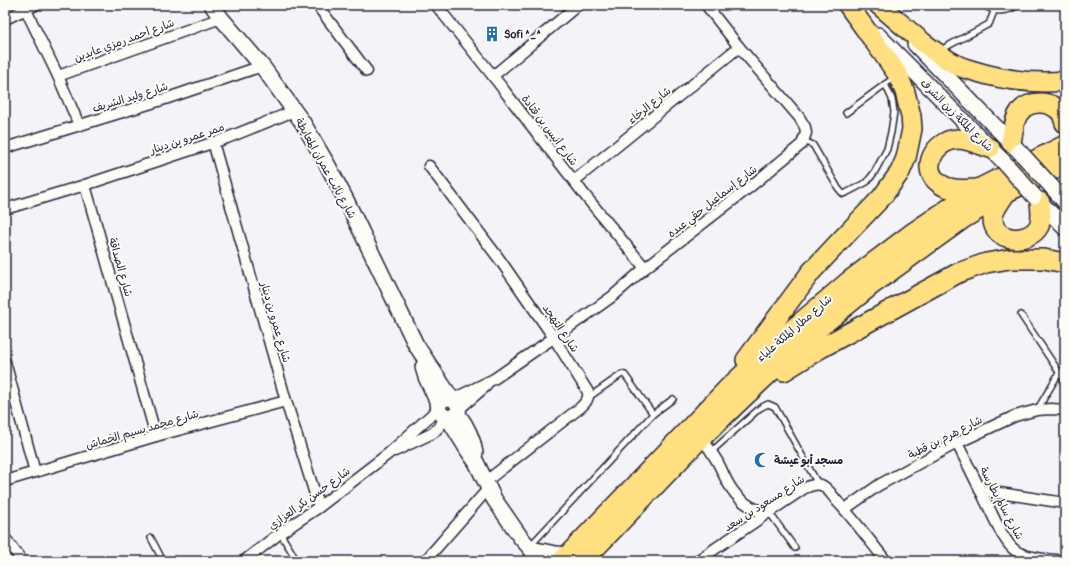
<svg xmlns="http://www.w3.org/2000/svg" width="1070" height="566" font-family="Pangolin,'Playpen Sans Arabic',sans-serif">
<rect width="100%" height="100%" fill="#f4f4f8"/>
<filter id="ink" filterUnits="userSpaceOnUse"><feTurbulence type="fractalNoise" baseFrequency=".025" numOctaves="2"/><feDisplacementMap in="SourceGraphic" scale="8" xChannelSelector="R" yChannelSelector="G"/><feConvolveMatrix kernelMatrix="1 2 1 2 8 2 1 2 1" color-interpolation-filters="sRGB"/></filter>
<g filter="url(#ink)">
<g fill="none" stroke-linecap="round" stroke-linejoin="round">
<defs>
<g id="lane">
<path d="M946 47 989 24 995 9"/>
<path d="M846 113 895 77"/>
<path d="M804 141 813 145 838 188 843 194 846 193 867 182 874 173 887 149 891 132 894 112 892 99 885 84"/>
<path d="M1021 315 1065 381"/>
<path d="M589 397 622 374 625 375 653 414"/>
<path d="M1037 410 1059 373"/>
<path d="M712 451 760 408 768 404 775 407 818 484"/>
<path d="M769 512 795 548"/>
<path d="M280 533 293 554 291 561"/>
<path d="M151 538 163 561"/>
<path d="M530 546 653 414 673 399"/>
</g>
<g id="street">
<path d="M317 5 367 71"/>
<path d="M436 5 493 76 587 198 645 268"/>
<path d="M988 5C998 10 1004 9 1013 5"/>
<path d="M26 10 58 76 79 125"/>
<path d="M5 19 35 5"/>
<path d="M58 76 221 18"/>
<path d="M493 76 578 5"/>
<path d="M213 142 286 401 319 507"/>
<path d="M5 148 165 99 262 66"/>
<path d="M429 166 500 260 554 338 588 392C589 399 586 402 581 407L485 482"/>
<path d="M574 181 739 47"/>
<path d="M85 185 227 138 294 111"/>
<path d="M5 209 85 185 156 436"/>
<path d="M5 362 35 472"/>
<path d="M453 399 494 379 588 314 613 296 645 268 751 186 802 144 806 133 805 127 799 117 739 47 706 5"/>
<path d="M458 410 486 386"/>
<path d="M701 438C707 445 712 452 717 461 721 468 724 476 728 483 736 498 751 511 769 512"/>
<path d="M957 443C967 463 977 483 987 504 994 517 1004 543 1016 551 1027 559 1050 559 1064 561"/>
<path d="M395 451 433 433 438 428 446 418"/>
<path d="M5 481 156 436 286 401"/>
<path d="M980 490 1065 503"/>
<path d="M845 509 879 485 921 462 957 443 1015 416 1037 410 1051 409 1065 410"/>
<path d="M5 538 22 561"/>
<path d="M244 561 280 533 319 507 388 454 438 409"/>
<path d="M425 561 488 489"/>
<path d="M697 561 803 489C808 487 814 483 821 485 827 487 832 495 836 500 854 519 869 540 886 561"/>
</g>
<g id="secondary">
<path d="M212 5 221 18 262 66 303 123 327 164 346 200 416 345 451 398C464 405 459 419 445 417 434 410 438 397 451 398"/>
<path d="M878 35 1003 161"/>
<path d="M915 44 1017 149"/>
<path d="M1051 186 1065 202"/>
<path d="M1036 198 1065 228"/>
<path d="M423 367 426 377 439 405"/>
<path d="M457 413C466 425 473 438 475 453"/>
<path d="M448 418 469 452 476 462 494 499 521 538 531 549 538 561"/>
<path d="M531 549 556 554 568 555"/>
</g>
<g id="highway">
<path d="M879 5C904 26 928 50 957 65 962 68 968 69 974 71 1003 80 1034 84 1065 81"/>
<path d="M1011 142C1013 134 1014 119 1019 113 1029 99 1052 100 1062 114 1063 117 1064 120 1065 123"/>
<path d="M978 189C965 189 950 192 939 183 919 169 935 140 957 139 968 139 980 145 990 148"/>
<path d="M1005 194C1001 201 993 210 993 218 992 242 1029 245 1039 226 1042 219 1041 210 1040 202"/>
<path d="M746 360 811 272 840 241 882 197 900 172 906 158 912 129 911 116 905 92 898 75 889 62 848 5"/>
<path d="M784 371 821 348 958 273 986 263 1010 259H1044L1065 263"/>
<path d="M562 561 728 388 780 340 849 281 911 234 978 189 1065 145"/>
<path d="M583 561 696 443 744 397 808 337 873 284 964 218 1007 192 1065 164"/>
</g>
</defs>
<use href="#lane" stroke="#22223b" stroke-width="8"/>
<use href="#street" stroke="#22223b" stroke-width="13"/>
<use href="#secondary" stroke="#22223b" stroke-width="18"/>
<use href="#highway" stroke="#22223b" stroke-width="22"/>
<use href="#lane" stroke="#fdfcf7" stroke-width="5"/>
<use href="#street" stroke="#fdfcf7" stroke-width="10"/>
<use href="#secondary" stroke="#fdfcf7" stroke-width="15"/>
<use href="#highway" stroke="#ffdf80" stroke-width="19"/>
<defs>
<g id="secondary-bridge">
<path d="M1019 151 1051 186"/>
<path d="M1003 161 1034 196"/>
</g>
</defs>
<use href="#secondary-bridge" stroke="#22223b" stroke-width="18" stroke-linecap="butt"/>
<use href="#secondary-bridge" stroke="#fdfcf7" stroke-width="15"/>
</g>
</g>
<defs>
<symbol id="building-bare" viewBox="-9 -9 18 18"><path d="M-4-6H4V6H1V3H-1V6H-4ZM-2.5-4.3h1.7v1.8h-1.7ZM.8-4.3h1.7v1.8H.8ZM-2.5-1h1.7V.8h-1.7ZM.8-1h1.7V.8H.8Z" fill="#1f6fb2" stroke="#fdfcf7" stroke-width="2.5" paint-order="stroke"/></symbol>
<symbol id="mosque-bare" viewBox="-9 -9 18 18"><path d="M3.5-4.9A6 6 0 1 0 3.5 4.9A5 5 0 1 1 3.5-4.9Z" fill="#1f6fb2" stroke="#fdfcf7" stroke-width="2.5" paint-order="stroke"/></symbol>
</defs>
<g fill-rule="evenodd">
<use href="#building-bare" x="481" y="23" width="22" height="22"/>
<use href="#mosque-bare" x="751" y="449" width="22" height="22"/>
</g>
<g text-anchor="middle" stroke-width="4" stroke-linejoin="round" paint-order="stroke">
<g font-size="11" font-weight="bold" fill="#22223b" stroke="#fdfcf7" text-anchor="start">
<text x="504" y="38">Sofi ^_^</text>
<text x="774" y="464">مسجد أبو عيشة</text>
</g>
<g font-size="11" fill="#22223b" stroke="#fdfcf7">
<text transform="translate(124 40) rotate(-20)" y="4">شارع أحمد رمزي عابدين</text>
<text transform="translate(130 97) rotate(-17)" y="4">شارع وليد الشريف</text>
<text transform="translate(649 105) rotate(-39)" y="4">شارع الرخاء</text>
<text transform="translate(957 115) rotate(45)" y="4">شارع الملكة زين الشرف</text>
<text transform="translate(550 130) rotate(53)" y="4">شارع أنيس بن قتادة</text>
<text transform="translate(187 138) rotate(-18)" y="4">ممر عمرو بن دينار</text>
<text transform="translate(326 168) rotate(61)" y="4">شارع نائب عمران المعايطة</text>
<text transform="translate(712 201) rotate(-38)" y="4">شارع إسماعيل حقي عبده</text>
<text transform="translate(121 267) rotate(74)" y="4">شارع الصداقة</text>
<text transform="translate(276 322) rotate(74)" y="4">شارع عمرو بن دينار</text>
<text transform="translate(561 328) rotate(56)" y="4">شارع التهجد</text>
<text transform="translate(794 328) rotate(-41)" y="4">شارع مطار الملكة علياء</text>
<text transform="translate(142 429) rotate(-16)" y="4">شارع محمد بسيم الخماش</text>
<text transform="translate(945 437) rotate(-27)" y="4">شارع هرم بن قطبة</text>
<text transform="translate(309 498) rotate(-36)" y="4">شارع حسن بكر العزازي</text>
<text transform="translate(764 503) rotate(-33)" y="4">شارع مسعود بن سعد</text>
<text transform="translate(1002 503) rotate(62)" y="4">شارع سالم بطارسة</text>
</g>
</g>
<rect width="1070" height="566" fill="none" stroke="#fdfcf7" stroke-width="20"/>
<rect x="10" y="10" width="1050" height="546" fill="none" stroke="#22223b" stroke-width="1.5" filter="url(#ink)"/>
</svg>
